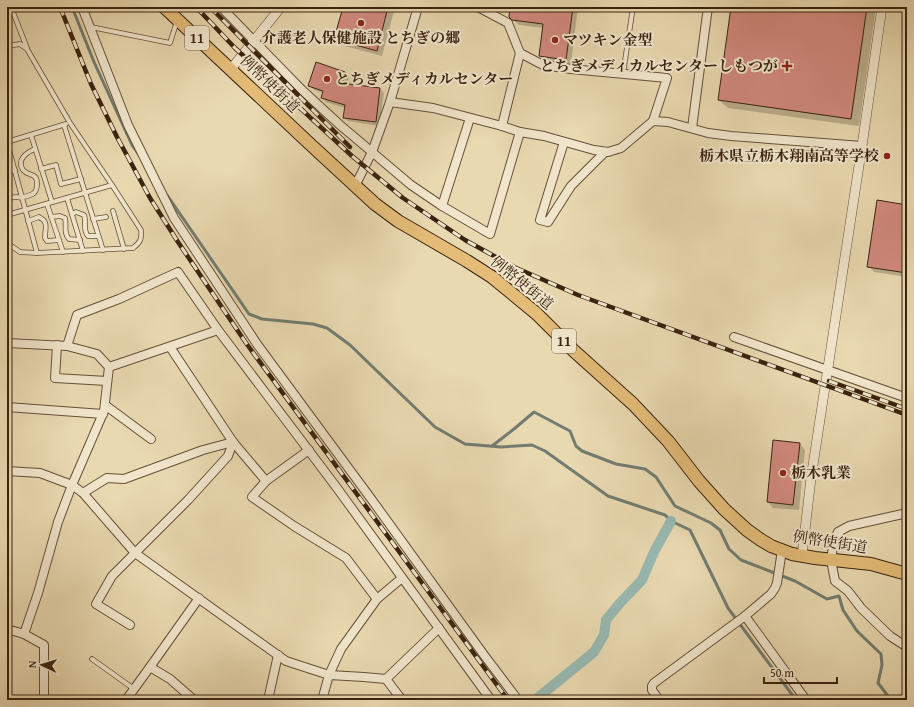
<svg xmlns="http://www.w3.org/2000/svg" width="914" height="707" font-family="'Gentium Book Plus','Noto Serif JP',serif">
<rect width="100%" height="100%" fill="#e9d9b1"/>
<filter id="stains"><feTurbulence type="fractalNoise" baseFrequency=".005" numOctaves="4"/><feColorMatrix values="0 0 0 0 .2 0 0 0 0 .09 0 0 0 0 .02 0 0 0 .5 -.17"/></filter>
<radialGradient id="worn" r=".72"><stop offset=".6" stop-color="#630" stop-opacity="0"/><stop offset="1" stop-color="#630" stop-opacity=".3"/></radialGradient>
<g fill="#0003">
<path d="M344 7H390L394 11 382 56 341 45 335 39Z"/>
<path d="M511 7H578L571 64 545 61 540 56 543 28 519 25 510 17Z"/>
<path d="M732 7H876L859 126 728 108 719 100Z"/>
<path d="M316 64 345 72 349 76 347 84 380 89 384 93 379 126 348 121 344 117 345 108 326 102 322 98 323 93 314 90 310 86Z"/>
<path d="M907 206V277L874 272 869 266Z"/>
<path d="M774 442 800 444 805 450 799 510 773 508 768 502Z"/>
</g>
<g fill="none" stroke-linecap="round" stroke-linejoin="round">
<g stroke="#727d71" stroke-width="3">
<path d="M72 7 94 62 132 145 140 156"/>
<path d="M167 195 249 314 262 319 313 324 327 328 350 345 435 427 465 444 501 447 532 445 545 451 608 496 665 515 671 521 690 530 728 608 796 700"/>
<path d="M492 446 514 429 534 412 570 431 576 446 582 451 616 464 645 469 656 477 675 506 711 523 720 530 729 549 741 560 795 581 827 599 839 596 843 610 857 631 881 654 882 665 878 683 891 700"/>
</g>
<path stroke="#98b9b2" stroke-width="10" d="M535 700 594 652 604 635 606 620 620 603 642 580 654 552 671 521"/>
</g>
<g fill="#d28a7f" stroke="#3a2310">
<path d="M343 7H388L377 51 334 39Z"/>
<path d="M510 7H573L566 60 539 56 543 24 512 20 509 17Z"/>
<path d="M731 7H867L851 119 718 100Z"/>
<path d="M316 62 345 72 342 83 380 88 376 122 343 118 345 105 321 98 323 91 308 86Z"/>
<path d="M877 200 907 205V273L867 267Z"/>
<path d="M773 440 800 443 793 505 767 502Z"/>
</g>
<g fill="none" stroke-linecap="round" stroke-linejoin="round">
<defs>
<g id="service">
<path d="M11 7 27 48"/>
<path d="M91 27 170 43 177 21"/>
<path d="M7 46 20 44 27 49 70 123 112 185 141 230C142 239 140 243 133 248L37 253 20 252 7 243"/>
<path d="M623 74 633 7"/>
<path d="M64 125 103 250"/>
<path d="M31 135 52 202"/>
<path d="M7 142 37 253"/>
<path d="M7 142 66 124"/>
<path d="M41 169 56 165 61 184 81 179"/>
<path d="M7 172 15 170"/>
<path d="M67 198 83 251"/>
<path d="M7 199C10 198 13 197 16 197 18 197 20 198 22 197 25 197 32 195 34 193 36 191 37 187 37 184 37 172 29 177 23 170 16 160 27 152 35 149"/>
<path d="M47 204 63 252"/>
<path d="M113 211 124 249"/>
<path d="M72 214 76 212 84 215C87 222 82 229 88 236H98"/>
<path d="M7 215 112 185"/>
<path d="M51 217 60 216 65 218C67 226 63 232 69 239L80 240"/>
<path d="M93 219 106 217"/>
<path d="M28 221 39 217C49 222 45 228 45 238L47 241 59 240"/>
<path d="M92 659 134 689"/>
</g>
<g id="minor">
<path d="M82 7 128 125 174 218 257 344 372 500 484 655 518 700"/>
<path d="M221 7 302 90 340 125 411 185 442 206 490 234 520 132"/>
<path d="M390 102 433 108 502 126 520 132 544 136 594 150 608 152 621 148 653 121 667 78 571 69 543 65 520 53 508 23 478 7"/>
<path d="M653 121 668 122 708 133 731 136 862 146"/>
<path d="M502 126 520 53"/>
<path d="M692 128 708 7"/>
<path d="M564 142 540 220 548 222 571 186 605 152"/>
<path d="M355 186 372 152 390 102 418 7"/>
<path d="M442 206 470 118"/>
<path d="M734 337 907 398"/>
<path d="M7 343 67 346 97 354 109 367 104 411 72 485 58 522 38 593 24 634"/>
<path d="M57 345 55 378 107 381"/>
<path d="M67 346 77 315 119 299 178 272 218 330 337 488 491 700"/>
<path d="M170 347 233 442 266 481"/>
<path d="M109 367 218 330"/>
<path d="M105 405 151 439"/>
<path d="M7 407 103 414"/>
<path d="M309 450 266 481 252 497 294 526 346 558 377 599"/>
<path d="M7 471 40 473 72 485 83 493 135 553 188 500 228 456 233 442"/>
<path d="M83 493 107 478 124 479 203 450 233 442"/>
<path d="M907 513 849 526 838 532 834 540 831 560 835 581 848 591 861 608 890 636 907 647"/>
<path d="M745 616 806 700"/>
<path d="M130 625 96 604 112 576 135 553 286 661 329 675 364 677 386 679 439 628"/>
<path d="M7 629 24 634 44 645V700"/>
<path d="M150 667 170 679 194 700"/>
<path d="M386 679 402 700"/>
<path d="M126 700 150 667 199 598"/>
<path d="M268 700 278 655"/>
<path d="M322 700 329 675 341 649 377 599 402 578"/>
<path d="M659 700 652 690V686L654 683 745 616 771 594 775 588 777 583 782 550"/>
</g>
<g id="tertiary">
<path d="M231 69 281 7"/>
<path d="M802 556 811 478 862 146 882 7"/>
</g>
<path id="primary" d="M164 7 311 145 375 204 398 221 467 261 492 277 537 314 574 351 633 404 668 441 699 481 724 509 747 530 761 540 771 546 792 554 815 558 871 564 907 574"/>
</defs>
<use href="#service" stroke="#665038" stroke-width="5.5"/>
<use href="#minor" stroke="#665038" stroke-width="10"/>
<use href="#tertiary" stroke="#665038" stroke-width="10"/>
<use href="#primary" stroke="#3a2310" stroke-width="14"/>
<use href="#service" stroke="#f1e6cc" stroke-width="4"/>
<use href="#minor" stroke="#f1e6cc" stroke-width="8"/>
<use href="#tertiary" stroke="#f1e6cc" stroke-width="9"/>
<use href="#primary" stroke="#e4bc78" stroke-width="12"/>
<defs>
<g id="rail">
<path d="M60 7 91 84 117 137 150 198 178 242 246 343 508 700"/>
<path d="M196 7 235 48 352 156 403 198 465 240 514 267 578 295 907 415"/>
<path d="M210 7 350 147"/>
<path d="M829 381 907 409"/>
</g>
</defs>
<use href="#rail" stroke="#3a2310" stroke-width="4.5"/>
<use href="#rail" stroke="#f1e6cc" stroke-width="3" stroke-dasharray="9" stroke-linecap="butt"/>
</g>
<g fill="#8f2418" stroke="#f1e6cc" stroke-width="1.5">
<circle cx="361" cy="23" r="4"/>
<circle cx="555" cy="40" r="4"/>
<path d="M785 60h4v4h4v4h-4v4h-4v-4h-4v-4h4z"/>
<circle cx="327" cy="79" r="4"/>
<circle cx="887" cy="156" r="4"/>
<circle cx="783" cy="473" r="4"/>
</g>
<g text-anchor="middle" stroke-width="4" stroke-linejoin="round" paint-order="stroke">
<g fill="#f1e6cc" stroke="#715e48" stroke-width="1">
<rect x="185" y="26" width="24" height="24" rx="3"/>
<rect x="552" y="329" width="24" height="24" rx="3"/>
</g>
<g font-size="14" font-weight="bold" fill="#3a2310">
<text x="197" y="43">11</text>
<text x="564" y="346">11</text>
</g>
<g font-size="15" font-weight="bold" fill="#3a2310" stroke="#f1e6cc" text-anchor="start">
<text x="361" y="43" text-anchor="middle">介護老人保健施設 とちぎの郷</text>
<text x="563" y="45">マツキン金型</text>
<text x="778" y="71" text-anchor="end">とちぎメディカルセンターしもつが</text>
<text x="335" y="84">とちぎメディカルセンター</text>
<text x="879" y="161" text-anchor="end">栃木県立栃木翔南高等学校</text>
<text x="791" y="478">栃木乳業</text>
</g>
<g font-size="15" fill="#3a2310" stroke="#f1e6cc">
<text transform="translate(270 84) rotate(44)" y="5">例幣使街道</text>
<text transform="translate(522 283) rotate(39)" y="5">例幣使街道</text>
<text transform="translate(830 542) rotate(9)" y="5">例幣使街道</text>
</g>
</g>
<rect width="914" height="707" fill="none" stroke="#e9d9b1" stroke-width="24"/>
<rect x="8" y="8" width="898" height="691" fill="none" stroke="#3a2310" stroke-width="2"/>
<rect x="12" y="12" width="890" height="683" fill="none" stroke="#3a2310"/>
<g transform="translate(42 665) rotate(274)" stroke="#f1e6cc" stroke-width="3" paint-order="stroke">
<path d="M0-3L7 15L0 10L-7 15Z" fill="#3a2310"/>
<text y="-6" font-size="11" font-weight="bold" text-anchor="middle" fill="#3a2310">N</text>
</g>
<path d="M764 677v6h73v-6" fill="none" stroke="#3a2310" stroke-width="2"/>
<text x="770" y="677" font-size="12" fill="#3a2310" stroke="#f1e6cc" stroke-width="3" paint-order="stroke">50 m</text>
<rect width="100%" height="100%" filter="url(#stains)"/>
<rect width="100%" height="100%" fill="url(#worn)"/>
</svg>
